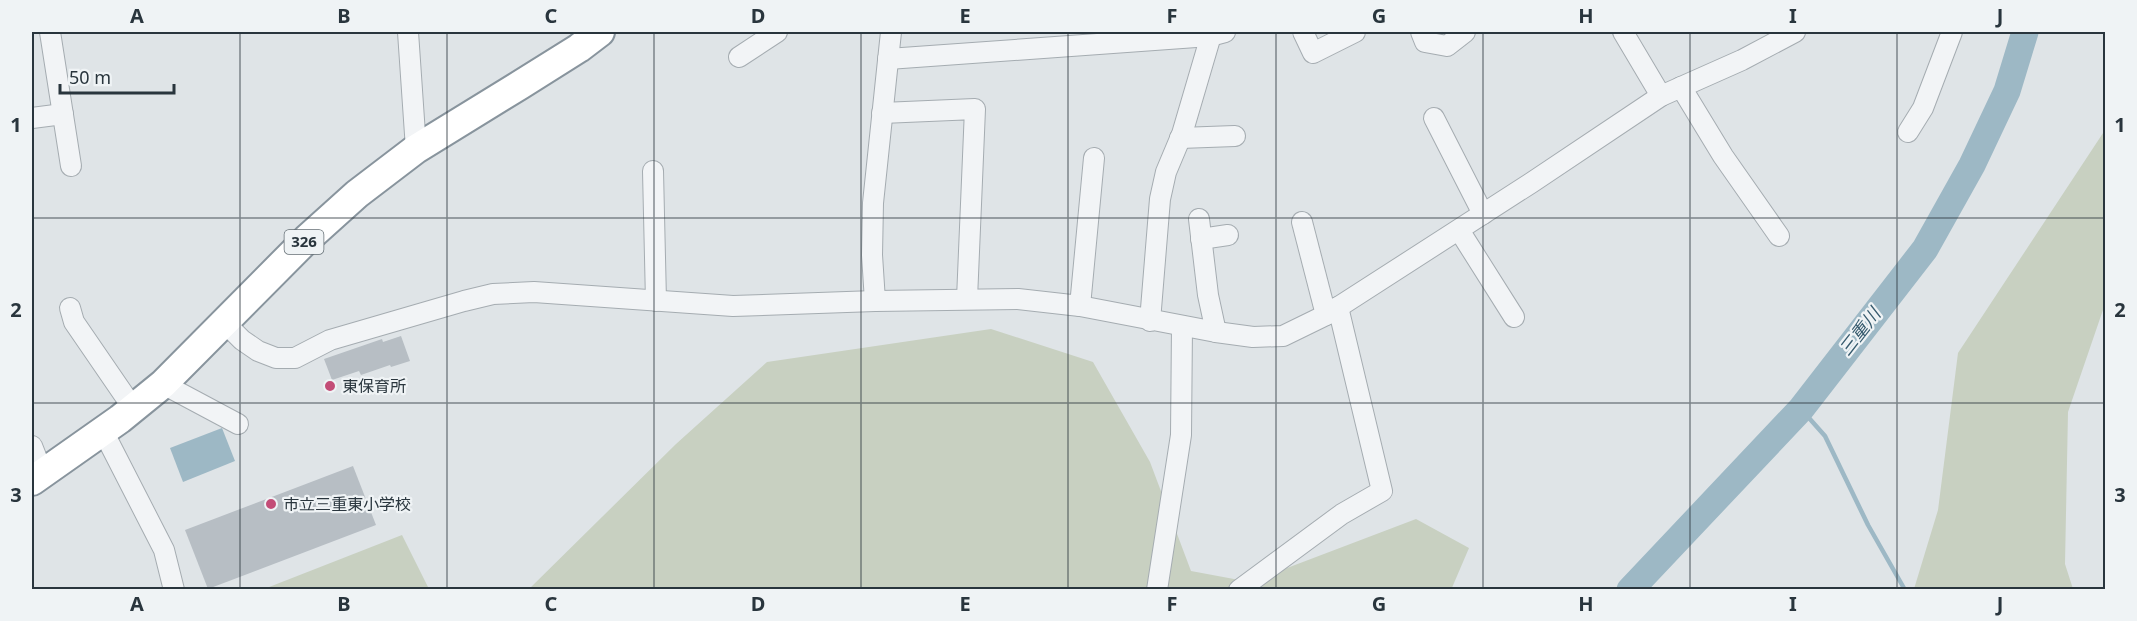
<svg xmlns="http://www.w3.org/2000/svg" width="2137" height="621" font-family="'Noto Sans','Noto Sans JP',sans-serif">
<rect width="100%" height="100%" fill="#dfe4e7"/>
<g fill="#c8d0c1">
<path d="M2105 130V304L2068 412 2065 564 2073 589H1914L1938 510 1958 353Z"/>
<path d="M991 329 1093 362 1150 462 1191 571 1250 582 1416 519 1469 548 1451 590H528L676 444 767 362Z"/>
<path d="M402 535 429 589H264Z"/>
</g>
<path fill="#9db8c5" d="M222 428 235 461 183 482 170 448Z"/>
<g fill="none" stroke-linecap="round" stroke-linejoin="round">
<path stroke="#9db8c5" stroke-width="4.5" d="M1801 409 1825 436 1868 525 1905 590"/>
<path stroke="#9db8c5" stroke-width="27" d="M1630 590 1801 409 1925 249 1972 165 2007 91 2025 32"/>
</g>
<g fill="#b7bec4">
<path d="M401 336 410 361 391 367 390 365 361 375 359 371 332 380 324 359 382 339 383 342Z"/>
<path d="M353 466 376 525 208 589 185 530Z"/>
</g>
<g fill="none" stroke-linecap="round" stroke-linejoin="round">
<defs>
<g id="minor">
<path d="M50 32 71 166"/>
<path d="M408 32 416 149"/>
<path d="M1303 32 1313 53 1355 32"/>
<path d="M1421 32 1425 42 1447 46 1465 32"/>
<path d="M1623 32 1661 96"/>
<path d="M739 57 777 32"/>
<path d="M888 59 1210 36 1225 32"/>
<path d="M1681 87 1723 156 1779 236"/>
<path d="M882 113 975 109 967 299"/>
<path d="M32 118 63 114"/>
<path d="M1434 118 1483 214"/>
<path d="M1908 132 1923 108 1952 32"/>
<path d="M1180 138 1235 136"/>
<path d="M653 171 656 301"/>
<path d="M1199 219 1208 295 1216 332"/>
<path d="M1302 222 1326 315"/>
<path d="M1459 230 1514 317"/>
<path d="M1201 239 1228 235"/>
<path d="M875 301 872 255 873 203 891 32"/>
<path d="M1080 306 1094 158"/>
<path d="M70 308 74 322 133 408"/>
<path d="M1150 321 1160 199 1166 172 1182 134 1212 32"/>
<path d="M224 322 242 340 258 351 276 358H295L330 340 464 301 493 294 534 292 733 306 875 301 1018 299 1080 306 1216 332 1253 337 1283 336 1326 315 1531 183 1661 96 1742 60 1795 32"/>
<path d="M163 384 238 424"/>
<path d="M103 431 164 550 174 590"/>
<path d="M32 446 43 474"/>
<path d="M1157 590 1181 435 1182 326"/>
<path d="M1239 590 1342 514 1382 491 1338 307"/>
</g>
<path id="highway" d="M32 481 120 419 163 384 307 239 357 194 416 149 520 85 579 48 600 32"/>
</defs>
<use href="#minor" stroke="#a5acb1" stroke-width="22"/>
<use href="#highway" stroke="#88949d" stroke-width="32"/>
<use href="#minor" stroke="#f2f4f6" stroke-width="20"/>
<use href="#highway" stroke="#fff" stroke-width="28"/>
</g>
<path fill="none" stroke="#29353d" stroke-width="1.5" stroke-opacity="0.55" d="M240 32V590M447 32V590M654 32V590M861 32V590M1068 32V590M1276 32V590M1483 32V590M1690 32V590M1897 32V590M32 218H2106M32 403H2106"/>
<g fill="#c34d77" stroke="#eff3f5" stroke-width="2">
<circle cx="330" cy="386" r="6"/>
<circle cx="271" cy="504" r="6"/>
</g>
<g text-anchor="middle" stroke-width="4.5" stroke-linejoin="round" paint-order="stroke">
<rect fill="#eff3f5" stroke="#646e74" stroke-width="1.5" x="284.5" y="230" width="39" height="24" rx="4.5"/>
<g font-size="15" font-weight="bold" fill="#29353d">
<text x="304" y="247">326</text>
</g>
<g font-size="16" fill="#29353d" stroke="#eff3f5" text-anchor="start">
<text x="342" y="392">東保育所</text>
<text x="283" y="510">市立三重東小学校</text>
</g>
<g font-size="18" font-style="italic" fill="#375b6e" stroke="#eff3f5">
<text transform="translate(1860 332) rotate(-52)" y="6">三重川</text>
</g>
</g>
<rect width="2137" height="621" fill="none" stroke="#eff3f5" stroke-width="66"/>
<path d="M60 84v9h114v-9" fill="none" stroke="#29353d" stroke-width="3"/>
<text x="69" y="84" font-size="18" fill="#29353d" stroke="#eff3f5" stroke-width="4.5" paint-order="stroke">50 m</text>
<rect x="33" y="33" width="2071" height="555" fill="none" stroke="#29353d" stroke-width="2"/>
<g font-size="20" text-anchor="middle" font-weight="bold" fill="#29353d">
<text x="137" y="23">A</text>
<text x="344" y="23">B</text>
<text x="551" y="23">C</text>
<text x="758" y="23">D</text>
<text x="965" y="23">E</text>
<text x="1172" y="23">F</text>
<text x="1379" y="23">G</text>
<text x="1586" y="23">H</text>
<text x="1793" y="23">I</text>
<text x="2000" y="23">J</text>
<text x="16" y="132">1</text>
<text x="2120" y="132">1</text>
<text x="16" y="317">2</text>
<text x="2120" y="317">2</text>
<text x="16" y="502">3</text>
<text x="2120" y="502">3</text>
<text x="137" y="611">A</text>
<text x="344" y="611">B</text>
<text x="551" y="611">C</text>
<text x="758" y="611">D</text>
<text x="965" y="611">E</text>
<text x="1172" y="611">F</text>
<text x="1379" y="611">G</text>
<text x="1586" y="611">H</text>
<text x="1793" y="611">I</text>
<text x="2000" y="611">J</text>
</g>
</svg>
